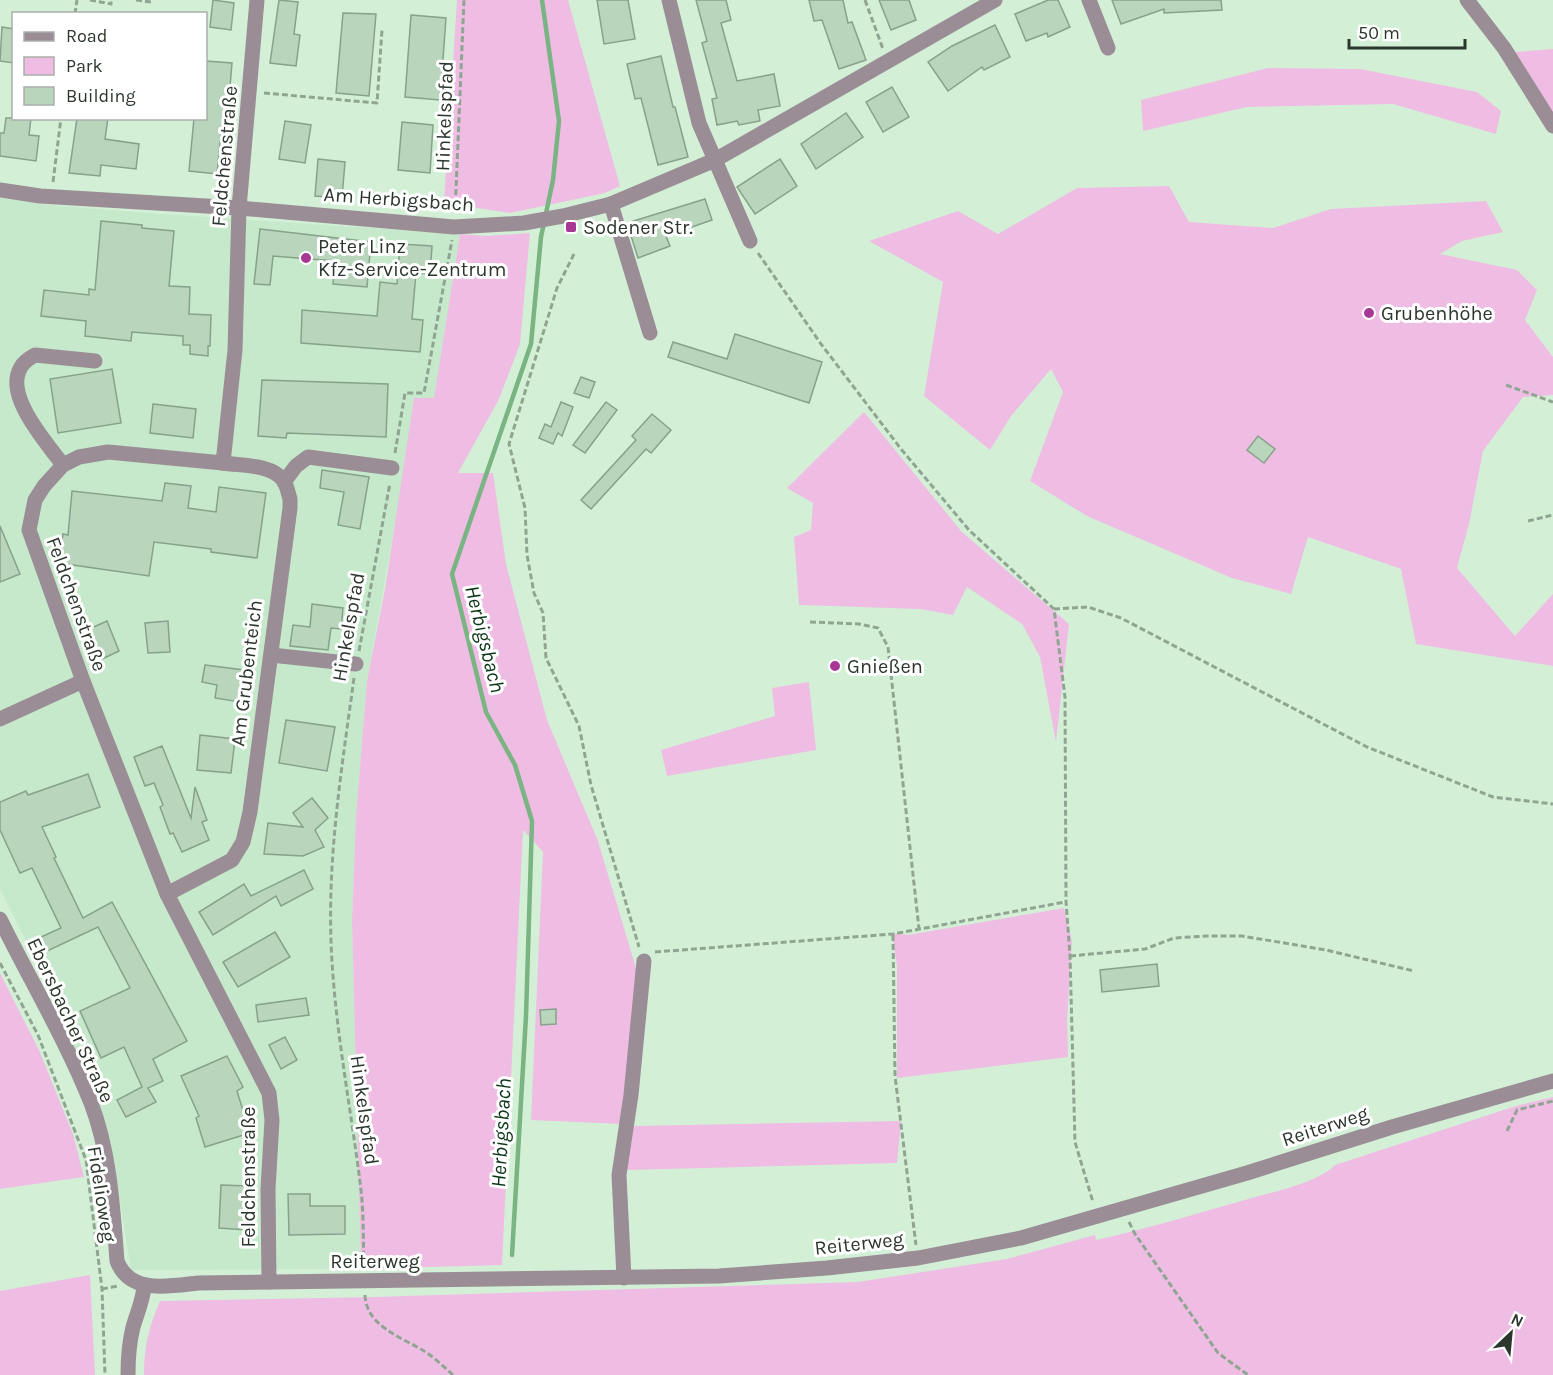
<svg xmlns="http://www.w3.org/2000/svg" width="1553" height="1375" font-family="Karla,sans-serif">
<rect width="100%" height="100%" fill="#d3f0d7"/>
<path fill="#c5e9ca" d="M0 198 48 205 147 213 460 234 434 399 414 398 404 472 367 681 356 816 352 921 361 1269 131 1270 111 1144 96 1094 26 941 0 889Z"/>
<g fill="#efbde3">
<path d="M457 0H568L620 186 605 193 510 213 444 203Z"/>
<path d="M1553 49V116L1515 52Z"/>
<path d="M1268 68 1360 69 1477 92 1501 111 1496 134 1393 104 1247 107 1143 131 1141 100Z"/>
<path d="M1169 186 1189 222 1273 228 1331 209 1486 201 1503 232 1462 241 1440 254 1517 270 1537 290 1525 320 1553 357V395L1523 397 1483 451 1469 524 1457 568 1515 636 1553 594V666L1416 644 1401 569 1308 537 1291 594 1232 578 1087 516 1030 481 1063 392 1051 369 1011 416 990 450 924 396 943 282 869 241 958 211 998 234 1077 188Z"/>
<path d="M530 233 520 344 499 399 458 473H493L506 564 547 720 598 841 638 975 621 1124 531 1120 543 852 523 830 502 1265 361 1269 352 921 356 816 367 681 385 589 414 398H434L460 234 486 236Z"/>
<path d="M864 412 962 532 1069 624 1056 742 1040 657 1022 624 967 587 953 615 920 609 799 605 794 537 811 530 813 503 787 488Z"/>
<path d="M809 682 816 750 667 776 661 750 775 716 772 688Z"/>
<path d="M1064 908 1072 941 1067 1019 1068 1057 897 1078V966L892 933 908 935Z"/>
<path d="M0 973 39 1050 73 1134 84 1177 0 1189Z"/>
<path d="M1553 1097V1375H144C144 1346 149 1327 160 1301L373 1297 858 1282 1007 1259 1095 1235 1096 1240C1146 1229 1195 1214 1245 1200 1271 1192 1316 1184 1335 1165L1516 1106Z"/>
<path d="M901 1121 897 1163 626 1170 632 1126Z"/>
<path d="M90 1275 95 1375H0V1291Z"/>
</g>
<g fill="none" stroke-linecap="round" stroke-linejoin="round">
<path stroke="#7ab483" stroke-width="4.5" d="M512 1255 526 1016 532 821 515 765 486 712 452 574 531 344 541 237 553 180 559 121 542 0"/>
</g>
<g fill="#b9d5bc" stroke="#87a28b" stroke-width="1.5">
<path d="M213 0 234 3 231 30 210 27Z"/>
<path d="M279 0 298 2 294 34 300 35 296 66 270 63Z"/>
<path d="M597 0H628L635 39 604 44Z"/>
<path d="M696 0H726L731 20 721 23 737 81 774 74 780 106 758 110 760 121 739 125 737 121 717 125 712 99 717 98 702 43 707 41Z"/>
<path d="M809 0H843L848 23 852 22 866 60 839 69 822 20 814 21Z"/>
<path d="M879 0H909L916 20 891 30Z"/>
<path d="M1048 0H1058L1070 27 1048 37 1047 33 1026 41 1015 14Z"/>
<path d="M1112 0H1221L1222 10 1164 13V9L1121 24Z"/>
<path d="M343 13 376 14 369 96 336 93Z"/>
<path d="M411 15 446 18 440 100 405 97Z"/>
<path d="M995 25 1010 57 984 70 982 67 948 91 928 62 952 46Z"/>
<path d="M2 27 14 29V63L0 61Z"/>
<path d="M661 56 673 107H675L688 157 658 165 641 98 635 99 627 64Z"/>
<path d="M206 61 232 63 227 122H222L217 174 189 171 194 118H206Z"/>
<path d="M892 87 909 117 883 132 866 102Z"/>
<path d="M846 113 863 137 816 169 801 144Z"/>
<path d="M6 118H31L29 135 39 136 36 161 0 156V133H4Z"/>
<path d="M77 118H108L105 139 139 144 136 169 101 165 100 176 69 173Z"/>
<path d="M285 121 311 125 305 163 279 159Z"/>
<path d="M402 122 433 125 430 173 398 170Z"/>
<path d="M318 159 345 162 342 198 315 196Z"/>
<path d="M780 159 797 186 755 214 737 187Z"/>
<path d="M705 199 712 220 666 236 670 246 638 258 627 223Z"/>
<path d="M101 221 142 225V228L174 231 169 286 190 287 189 314 211 315 210 346H208V356L190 354V345H183V336L132 332 131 341 85 336 86 321 41 316 44 290 89 295V289L95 290Z"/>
<path d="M260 229 371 242 367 287 333 284 335 261 273 256 270 285 254 284Z"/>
<path d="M400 244 432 246 430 274 416 273 412 319 423 320 420 352 301 343 302 310 377 316 380 282 397 284Z"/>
<path d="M735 334 822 362 809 403 668 357 673 342 727 359Z"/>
<path d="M112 369 121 423 58 433 50 379Z"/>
<path d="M581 377 595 382 589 398 574 393Z"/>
<path d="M262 380 388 384 386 437 287 433 286 438 258 436Z"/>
<path d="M561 402 573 407 562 436 558 433 553 444 539 438 545 424 551 427Z"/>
<path d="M606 402 617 410 585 453 573 445Z"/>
<path d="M153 404 196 409 193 438 150 433Z"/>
<path d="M652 414 671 430 651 453 646 449 591 509 581 500 636 440 632 436Z"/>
<path d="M1258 436 1275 449 1264 463 1247 450Z"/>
<path d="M322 470 369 477 360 529 338 525 344 492 320 488Z"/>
<path d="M165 483 191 486 188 508 216 512 219 487 266 493 257 558 211 552V549L154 542 149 576 59 563 63 534 68 535 72 491 162 501Z"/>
<path d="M0 526 20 574 0 582Z"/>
<path d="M312 604 343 608 341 629 331 628 328 650 290 646 293 625 310 627Z"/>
<path d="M107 621 119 651 100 660 87 630Z"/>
<path d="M168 621 170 652 148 653 145 623Z"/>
<path d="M205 665 244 670 240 702 215 698 217 685 202 682Z"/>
<path d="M286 720 335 727 327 771 279 763Z"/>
<path d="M200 735 235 739 231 773 197 770Z"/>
<path d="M162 746 191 818 195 787 207 820 202 822 209 840 182 852 173 833 170 834 160 807 163 805 154 783 145 786 134 757Z"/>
<path d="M88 774 100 807 42 827 56 857 54 858 83 918 112 902 187 1041 153 1059 163 1081 148 1088 156 1102 126 1117 117 1100 142 1087 124 1047 101 1058 80 1011 130 988 98 927 45 952 39 938 61 928 32 868 20 873 0 830V802L26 791 28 795Z"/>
<path d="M312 798 328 818 315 830 324 847 303 856 264 854 268 823 303 827 293 813Z"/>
<path d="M304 870 313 889 281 906 276 896 213 935 199 912 244 884 251 896Z"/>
<path d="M275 932 290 957 238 987 223 962Z"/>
<path d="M1157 964 1159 986 1102 992 1100 970Z"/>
<path d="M306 998 309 1015 258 1022 256 1005Z"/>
<path d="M556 1009V1024L541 1025 540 1010Z"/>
<path d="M285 1037 297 1060 281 1069 269 1045Z"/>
<path d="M227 1056 243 1087 237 1091 250 1133 205 1147 196 1118 199 1116 181 1076Z"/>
<path d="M221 1185 249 1186 247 1230 219 1228Z"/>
<path d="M288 1194H310V1206H345V1234L289 1235Z"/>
</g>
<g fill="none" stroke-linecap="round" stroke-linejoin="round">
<g stroke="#8fa592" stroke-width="3" stroke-dasharray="6 3" stroke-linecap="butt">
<path d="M90 0 111 4V0"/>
<path d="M136 0 151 2"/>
<path d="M865 0 883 49"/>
<path d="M75 14 77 0"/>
<path d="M264 93 377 103 382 30"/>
<path d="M53 182 61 118"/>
<path d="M455 213 464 0"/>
<path d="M758 253 821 344 901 449 969 530 1054 609 1065 697 1066 901 1070 956 1075 1142 1093 1202"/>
<path d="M574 254 557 288 509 444 525 508 527 555 534 593 543 613 546 658 579 726 591 785 639 947"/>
<path d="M1506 385 1553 402"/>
<path d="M395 453 405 393H424L452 240"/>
<path d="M1528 521 1553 515"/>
<path d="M1054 609 1088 607 1121 618 1367 747 1493 797 1553 804"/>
<path d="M810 622 859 624 878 628 888 647 919 929"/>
<path d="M359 651 390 483"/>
<path d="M354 678C342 766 328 852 331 941 334 1025 351 1107 361 1190 364 1216 363 1242 364 1268"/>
<path d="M893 935 895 1076 916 1245"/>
<path d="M655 952 893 934 1065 902"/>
<path d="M1070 956 1145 949 1174 938 1207 936H1242L1326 950 1414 971"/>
<path d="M0 963 38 1035 86 1160 102 1289 105 1375"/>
<path d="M1507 1131 1517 1110 1553 1101"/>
<path d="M1129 1222 1135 1234 1218 1353 1248 1375"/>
<path d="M102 1289 118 1286"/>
<path d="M365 1295C366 1326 401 1337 424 1351 434 1357 444 1367 453 1375"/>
</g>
<g stroke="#9a8d96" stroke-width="15">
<path d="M257 0 239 208 235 350 223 463 108 452 79 457 63 465 44 486 35 500 29 530 83 681 167 894 269 1093 272 1120 268 1189 269 1282"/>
<path d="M669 0 699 123 750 241"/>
<path d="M1089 0 1108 48"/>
<path d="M1467 0 1504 48 1553 126"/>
<path d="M0 190 40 196 239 208 454 227 524 223 563 216 611 204 715 160 995 0"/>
<path d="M611 204 650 333"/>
<path d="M63 465C47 443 3 395 21 367 24 361 30 358 35 355L95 361"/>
<path d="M284 482 296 466 308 457 392 468"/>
<path d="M271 655 356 664"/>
<path d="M0 719 83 681"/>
<path d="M167 894 232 860 243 842 250 812 290 508V499C288 493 287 485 283 480 271 464 242 466 223 463"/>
<path d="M0 919C30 980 66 1040 91 1103 110 1152 113 1209 117 1261 130 1295 170 1286 198 1283L719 1276 827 1268 918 1258 1021 1238 1247 1173 1392 1127 1553 1081"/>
<path d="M624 1278 619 1175 631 1095 644 961"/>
<path d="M128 1375C128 1359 129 1343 133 1327 137 1313 143 1301 144 1286"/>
</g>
</g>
<g fill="#a83895" stroke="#fff" stroke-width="2">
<rect x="565" y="221" width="12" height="12" rx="3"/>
<circle cx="306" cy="258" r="6"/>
<circle cx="1369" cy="313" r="6"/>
<circle cx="835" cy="666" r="6"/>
</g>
<g text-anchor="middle" stroke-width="6" stroke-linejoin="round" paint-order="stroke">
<g font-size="20" fill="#2b362c" stroke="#fff">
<text transform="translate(444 116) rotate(-88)" y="7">Hinkelspfad</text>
<text transform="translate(224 156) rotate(-85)" y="7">Feldchenstraße</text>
<text transform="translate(399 199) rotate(4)" y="7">Am Herbigsbach</text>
<text transform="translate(77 604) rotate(70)" y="7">Feldchenstraße</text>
<text transform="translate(348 627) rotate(-80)" y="7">Hinkelspfad</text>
<text transform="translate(246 673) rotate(-83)" y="7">Am Grubenteich</text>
<text transform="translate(71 1020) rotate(65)" y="7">Ebersbacher Straße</text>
<text transform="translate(365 1110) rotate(82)" y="7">Hinkelspfad</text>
<text transform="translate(1325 1126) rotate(-18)" y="7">Reiterweg</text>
<text transform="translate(248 1177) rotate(-90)" y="7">Feldchenstraße</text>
<text transform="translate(102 1194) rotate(81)" y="7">Fidelioweg</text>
<text transform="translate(859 1243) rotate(-6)" y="7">Reiterweg</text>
<text x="375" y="1268">Reiterweg</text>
</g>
<g font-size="20" fill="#2b362c" stroke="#fff" text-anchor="start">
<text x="583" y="234">Sodener Str.</text>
<text x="318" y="253">Peter Linz<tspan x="318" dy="23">Kfz-Service-Zentrum</tspan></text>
<text x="1381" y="320">Grubenhöhe</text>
<text x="847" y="673">Gnießen</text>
</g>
<g font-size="21" font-style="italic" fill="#093616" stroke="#fff">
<text transform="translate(485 639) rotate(76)" y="7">Herbigsbach</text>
<text transform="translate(501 1133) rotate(-87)" y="7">Herbigsbach</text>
</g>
</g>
<rect x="12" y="12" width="195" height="108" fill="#ffffff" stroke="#aaafab" stroke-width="1.5"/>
<rect x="24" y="32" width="30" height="9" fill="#9a8d96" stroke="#aaafab" stroke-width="1.5"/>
<text x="66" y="42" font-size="18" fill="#2b362c">Road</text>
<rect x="24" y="57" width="30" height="18" fill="#efbde3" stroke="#aaafab" stroke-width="1.5"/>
<text x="66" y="72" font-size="18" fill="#2b362c">Park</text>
<rect x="24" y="87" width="30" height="18" fill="#b9d5bc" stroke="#aaafab" stroke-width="1.5"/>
<text x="66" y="102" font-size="18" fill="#2b362c">Building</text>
<g transform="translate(1511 1333) rotate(26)" stroke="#ffffff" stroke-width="4.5" paint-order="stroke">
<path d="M0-4.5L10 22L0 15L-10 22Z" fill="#2b362c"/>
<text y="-9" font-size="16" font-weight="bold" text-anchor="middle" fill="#2b362c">N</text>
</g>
<path d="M1349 39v9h116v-9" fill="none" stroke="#2b362c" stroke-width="3"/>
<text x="1358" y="39" font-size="18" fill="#2b362c" stroke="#ffffff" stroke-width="4.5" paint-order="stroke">50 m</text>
</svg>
